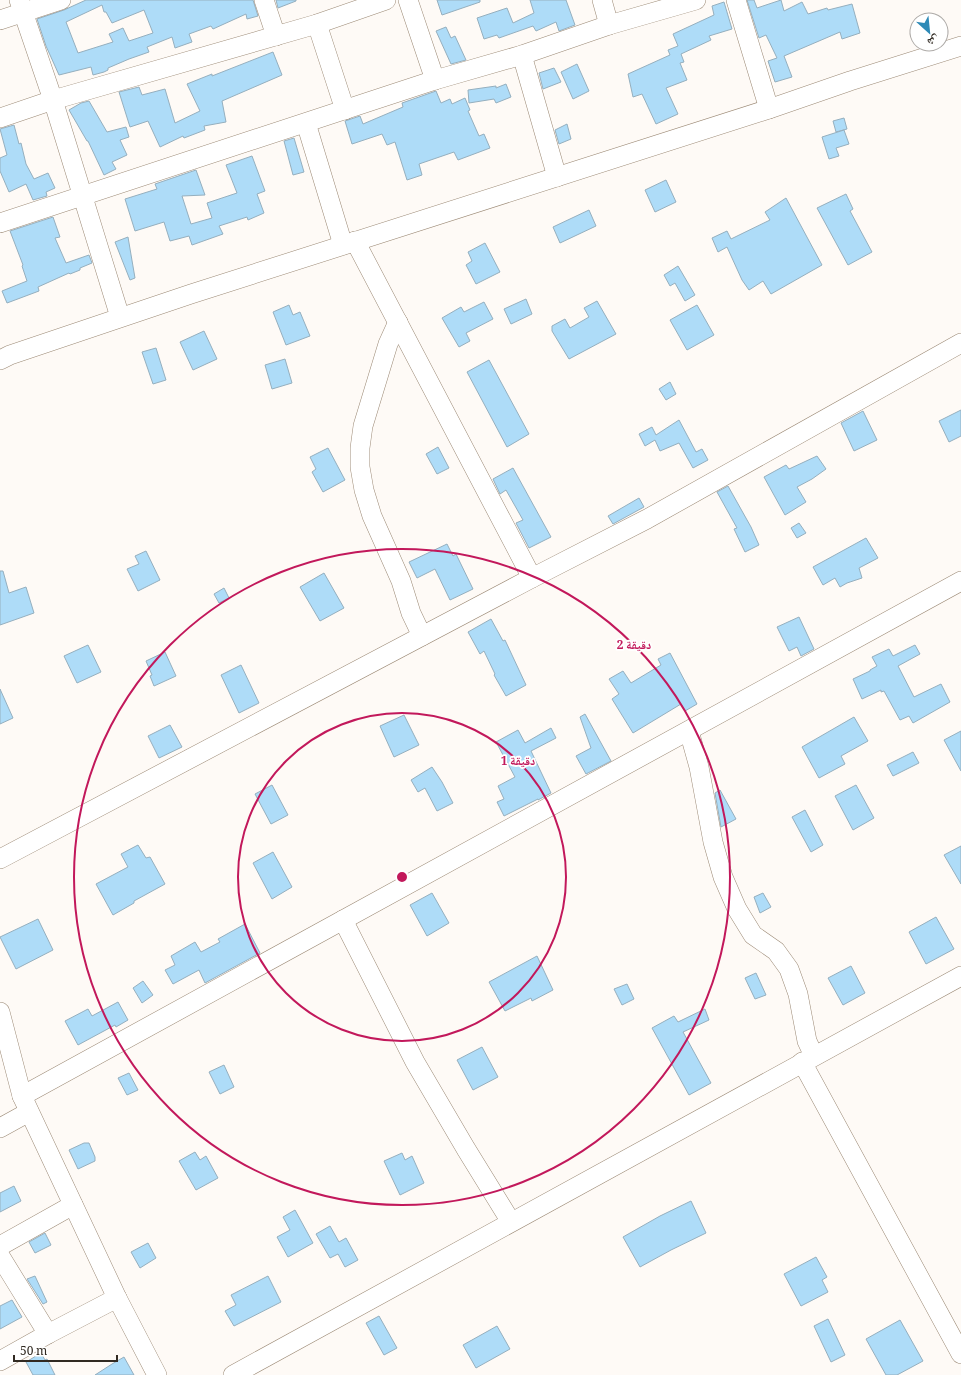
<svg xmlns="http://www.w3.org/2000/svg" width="961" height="1375" font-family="Georgia,'Noto Naskh Arabic',serif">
<rect width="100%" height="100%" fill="#fefaf6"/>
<g fill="#aedcf8" stroke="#95afbe" fill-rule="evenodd">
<path d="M86 0H253L258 16 247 19 246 14 213 29 211 26 189 34 192 42 175 48 172 37 147 47 149 52 129 59 108 68V70L104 72 93 75 91 67 59 75 46 46 37 19 64 10ZM102 5 104 12H106L112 23 144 10 153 33 129 41 123 28 109 34 113 42 78 53 66 22Z"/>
<path d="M276 0H296V1L278 8Z"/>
<path d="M437 0H480V2L442 15Z"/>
<path d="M530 0H566L575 25 559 31 556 22 536 31 533 26 499 38 497 35 484 39 477 18 507 8 513 23 534 13Z"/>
<path d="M747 0H754L757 8 781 0 784 11 802 2 808 14 827 8 828 10 852 4 860 33 842 39 840 32 784 56 792 77 775 82 768 61 777 58 766 35 759 38Z"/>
<path d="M724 2 732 29 709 36 711 40 681 54 684 62 680 63 687 80 666 88 678 114 656 124 642 94 633 97 628 74 670 55 668 50 678 46 673 34 714 15 712 6Z"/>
<path d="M446 27 451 38 455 36 466 60 451 64 436 31Z"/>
<path d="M273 52 282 75 222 101 226 122 204 126 205 130 184 138 183 136 160 147 148 121 130 127 119 92 139 87 142 95 165 89 175 123 200 111 187 84 212 74V76Z"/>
<path d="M577 64 589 91 573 99 561 72Z"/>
<path d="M554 68 561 82 543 89 539 73Z"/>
<path d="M506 84 511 97 496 103 494 99 469 103 468 90 496 86V88Z"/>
<path d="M436 91 441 103 450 99 452 104 465 98 470 110 468 111 479 136 484 134 490 148 458 160 454 152 419 164 422 175 407 180 395 142 387 145 382 134 352 144 345 121 360 116 363 124 403 107 402 103Z"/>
<path d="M89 101 107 132 126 127 129 137 120 140 127 155 112 162 116 169 104 175 88 141H87L69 110 81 103Z"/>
<path d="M844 118 847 129 836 132 833 121Z"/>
<path d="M567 124 571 139 559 144 555 130Z"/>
<path d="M14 125 19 144 21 143 26 164 34 179 48 173 55 188 46 192 47 196 33 200 26 184 9 192 0 171V158L7 155 0 129Z"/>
<path d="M844 130 849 144 836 148 839 156 829 159 822 137Z"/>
<path d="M294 138 304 172 293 175 284 141Z"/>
<path d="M252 156 265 191 257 194 264 213 248 220 247 217 219 226 223 234 192 245 189 236 170 241 164 222 135 231 125 199 157 189 155 184 196 170 205 195 182 196 191 224 212 218 207 203 237 193 226 165Z"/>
<path d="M666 180 676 202 655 212 645 190Z"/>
<path d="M846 194 853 209 850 211 872 252 848 265 817 208Z"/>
<path d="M786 198 822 265 771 294 763 281 749 290 742 280 727 247 718 252 712 238 727 231 731 239 770 220 765 212Z"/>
<path d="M589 210 596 226 560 243 553 227Z"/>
<path d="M53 217 60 237 55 238 66 263 89 255 92 263 80 268V270L70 274 69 273 38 287 39 291 7 303 2 291 27 281 22 266 23 265 10 231Z"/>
<path d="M128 237 135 278 130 280 115 242Z"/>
<path d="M485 243 500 272 476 284 466 265 472 261 468 252Z"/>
<path d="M678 266 695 295 685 301 675 283 670 286 664 275Z"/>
<path d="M526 299 532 314 511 324 504 309Z"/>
<path d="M597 301 616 334 569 359 552 331V326L565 319 570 328 589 317 584 308Z"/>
<path d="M484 302 493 319 466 333 470 341 459 347 442 318 461 307 464 312Z"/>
<path d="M289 305 293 315 300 312 310 336 286 345 273 312Z"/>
<path d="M697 305 714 335 687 350 670 320Z"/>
<path d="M204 331 217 359 193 370 180 342Z"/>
<path d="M156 348 166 380 153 384 142 352Z"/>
<path d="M285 359 292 383 272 389 265 365Z"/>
<path d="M489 360 529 434 507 447 467 372Z"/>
<path d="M670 382 676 394 666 400 659 389Z"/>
<path d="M961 410V436L949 442 939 421Z"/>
<path d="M863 411 877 440 854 451 841 423Z"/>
<path d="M679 420 696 452 702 449 708 460 693 468 679 443 660 451 655 440 645 446 639 434 652 427 656 435Z"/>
<path d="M438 447 449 468 437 474 426 454Z"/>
<path d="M328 448 345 480 323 492 312 472 316 469 310 457Z"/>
<path d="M817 456 826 469 812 479 797 487 806 502 785 515 764 477 786 465 789 469Z"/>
<path d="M513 468 551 537 529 548 516 523 523 520 506 490 500 494 493 479Z"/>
<path d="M728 486 751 527 759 545 745 552 734 529 737 528 717 492Z"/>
<path d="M639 498 644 507 613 524 608 516Z"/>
<path d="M799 523 806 533 797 538 791 528Z"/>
<path d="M866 538 878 558 859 568 862 578 847 583 840 587 835 578 823 585 813 567Z"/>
<path d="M447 544 453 556 456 554 473 589 450 600 435 569 417 578 409 562Z"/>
<path d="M146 551 160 580 138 591 127 569 139 564 135 556Z"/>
<path d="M0 571H3L9 593 26 587 34 613 0 625Z"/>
<path d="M324 573 344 608 320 621 300 587Z"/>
<path d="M224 588 229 598 219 603 214 594Z"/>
<path d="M799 617 814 649 801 656 797 647 789 651 777 627Z"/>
<path d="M491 619 503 641 505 640 526 685 506 696 494 675 495 674 484 651 480 654 468 632Z"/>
<path d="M88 645 101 672 77 683 64 656Z"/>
<path d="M915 645 920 654 898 666 914 697 941 684 950 702 913 723 909 716 900 720 884 691 881 692V690L862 699 853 679 870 671V670L877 666 872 657 889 649 893 656Z"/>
<path d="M165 652 176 676 154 686 150 676 152 675 146 661Z"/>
<path d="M670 653 697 704 685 711 681 704 633 733 612 699 619 694 609 679 623 671 631 683 661 665 658 659Z"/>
<path d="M241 665 259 703 239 713 221 675Z"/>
<path d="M0 689 13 718 0 724Z"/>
<path d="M585 714 611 761 586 774 576 756 591 748 580 717Z"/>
<path d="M404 715 419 745 394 757 380 726Z"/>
<path d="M854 717 868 741 841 756 845 764 819 778 802 747Z"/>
<path d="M170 725 182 747 159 758 148 736Z"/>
<path d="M551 728 556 738 531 751 551 793 538 800V799L504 816 497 802 504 799 498 786 515 777 496 742 518 730 525 743Z"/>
<path d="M961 731V771L944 740Z"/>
<path d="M913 752 919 763 893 776 887 765Z"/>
<path d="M432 767 442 782 453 803 437 811 425 788 418 792 411 780Z"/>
<path d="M272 785 288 815 271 824 255 794Z"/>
<path d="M856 785 874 818 853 830 835 796Z"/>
<path d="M720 790 736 819 721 827 715 793Z"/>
<path d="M805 810 823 845 811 852 792 817Z"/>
<path d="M138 845 146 858 150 857 165 884 134 901V903L113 915 96 884 128 867 121 854Z"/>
<path d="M961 846V884L944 855Z"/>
<path d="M273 852 292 887 272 899 253 863Z"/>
<path d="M432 893 449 923 427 936 410 905Z"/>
<path d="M763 893 771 907 760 913 754 897Z"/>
<path d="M936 917 954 949 926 964 909 932Z"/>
<path d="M38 919 53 950 16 969 0 937Z"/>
<path d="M245 924 260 953 205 983 199 970 173 984 165 970 175 965 171 956 195 942 201 952 220 942 218 939Z"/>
<path d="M537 956 553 990 532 1001 531 998 505 1011 489 982Z"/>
<path d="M851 966 865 993 843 1005 828 978Z"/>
<path d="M756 973 766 995 755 999 745 978Z"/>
<path d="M143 981 153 995 142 1003 133 988Z"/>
<path d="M627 984 634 999 622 1005 614 989Z"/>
<path d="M118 1002 128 1020 116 1027 115 1025 78 1045 65 1021 88 1009 92 1016Z"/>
<path d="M705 1009 709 1020 683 1032 711 1083 689 1095 652 1028 674 1016 678 1022Z"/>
<path d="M482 1047 498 1077 473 1090 457 1060Z"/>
<path d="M224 1065 234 1087 220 1094 209 1072Z"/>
<path d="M129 1073 138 1090 127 1095 118 1078Z"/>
<path d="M84 1143H89L95 1157V1161L78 1169 69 1150Z"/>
<path d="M195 1152 200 1160 206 1156 218 1178 196 1190 179 1161Z"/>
<path d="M402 1153 405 1160 412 1156 424 1183 400 1195 384 1161Z"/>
<path d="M14 1186 21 1201 0 1212V1193Z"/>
<path d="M691 1201 706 1233 671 1250 640 1267 623 1237 660 1216Z"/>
<path d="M295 1210 313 1243 288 1257 277 1237 290 1230 283 1217Z"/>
<path d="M330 1226 339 1242 346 1238 358 1260 345 1267 338 1254 330 1258 316 1234Z"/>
<path d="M45 1233 51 1245 35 1253 29 1242Z"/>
<path d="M148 1243 156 1258 140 1268 131 1252Z"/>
<path d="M816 1257 827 1277 822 1280 828 1292 801 1306 784 1274Z"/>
<path d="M35 1276 47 1302 43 1304 27 1279Z"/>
<path d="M268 1276 281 1302 234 1326 225 1311 236 1305 231 1295Z"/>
<path d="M12 1300 22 1317 0 1329V1306Z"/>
<path d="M379 1316 397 1348 384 1355 366 1323Z"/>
<path d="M828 1319 845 1355 831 1362 814 1326Z"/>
<path d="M900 1320 923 1361 897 1375H886L866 1339Z"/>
<path d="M497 1326 510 1349 476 1368 463 1345Z"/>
<path d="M41 1353 45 1360 47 1359 55 1375H33L26 1362Z"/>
<path d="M124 1357 134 1375H95L112 1364Z"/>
</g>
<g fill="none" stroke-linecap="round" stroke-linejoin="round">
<defs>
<g id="minor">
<path d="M19 0 53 100 120 317"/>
<path d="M264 0 276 36"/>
<path d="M408 0 435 80"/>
<path d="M602 0 609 25"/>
<path d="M736 0 769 109"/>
<path d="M0 20 61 0"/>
<path d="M317 24 345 110"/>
<path d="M522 55 557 177"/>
<path d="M0 118 53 100 317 24 386 0"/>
<path d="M306 123 343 245"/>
<path d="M0 223 435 80 522 55 609 25 696 0"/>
<path d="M355 241 532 578"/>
<path d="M398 322 388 344 363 426 360 448V467L364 490 372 516 401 581 411 613 422 636"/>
<path d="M0 360 10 355 191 294 769 109 850 81 961 46"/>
<path d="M689 731 699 767 713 842 723 877 737 909 753 935 776 951 789 969 798 994 807 1041 814 1056"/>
<path d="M0 859 532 578 647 519 961 343"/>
<path d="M343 920 415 1062 466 1149 511 1222"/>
<path d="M0 1012 22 1096 117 1298 157 1375"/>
<path d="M802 1062 961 1354"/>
<path d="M22 1096 961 581"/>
<path d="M0 1128 29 1112"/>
<path d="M0 1246 73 1205"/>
<path d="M0 1256 48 1334"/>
<path d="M0 1361 48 1334 117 1298"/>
<path d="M233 1375 961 976"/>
</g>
</defs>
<use href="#minor" stroke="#9c8a76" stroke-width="20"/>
<use href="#minor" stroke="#fff" stroke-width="19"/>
</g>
<g fill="none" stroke="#c2185b" stroke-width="2">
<circle cx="402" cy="877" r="164"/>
<circle cx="402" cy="877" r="328"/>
</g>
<circle cx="402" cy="877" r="6" fill="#c2185b" stroke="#fff" stroke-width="2"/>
<g font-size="12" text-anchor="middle" font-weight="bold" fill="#c2185b" stroke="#fff" stroke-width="3.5" stroke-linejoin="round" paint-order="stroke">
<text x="634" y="649">2 دقيقة</text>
<text x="518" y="765">1 دقيقة</text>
</g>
<g transform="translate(929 32) rotate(153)"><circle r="19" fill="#ffffff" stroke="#adaaa7"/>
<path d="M0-3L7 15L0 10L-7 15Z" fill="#2e8ab7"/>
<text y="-6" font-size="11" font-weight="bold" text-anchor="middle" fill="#312a22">ش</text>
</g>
<path d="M14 1355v6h103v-6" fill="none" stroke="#312a22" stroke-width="2"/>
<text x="20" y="1355" font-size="12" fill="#312a22" stroke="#ffffff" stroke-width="3" paint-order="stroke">50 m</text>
</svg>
